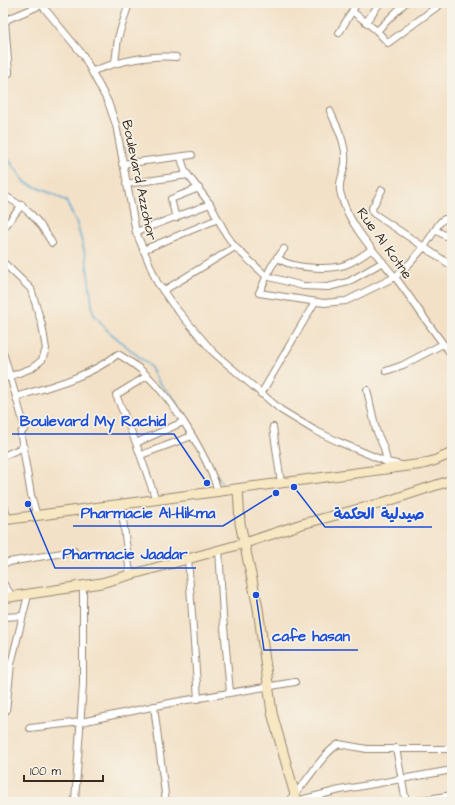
<svg xmlns="http://www.w3.org/2000/svg" width="455" height="805" font-family="'Architects Daughter','Playpen Sans Arabic',sans-serif">
<rect width="100%" height="100%" fill="#f7f3e8"/>
<filter id="ink" filterUnits="userSpaceOnUse"><feTurbulence type="fractalNoise" baseFrequency=".025" numOctaves="2"/><feDisplacementMap in="SourceGraphic" scale="8" xChannelSelector="R" yChannelSelector="G"/><feConvolveMatrix kernelMatrix="1 2 1 2 8 2 1 2 1" color-interpolation-filters="sRGB"/></filter>
<filter id="wash" filterUnits="userSpaceOnUse"><feTurbulence type="fractalNoise" baseFrequency=".012" numOctaves="4" result="noise"/><feDisplacementMap in="SourceGraphic" scale="16" xChannelSelector="R" yChannelSelector="G"/><feGaussianBlur stdDeviation="0.9" result="paint"/><feColorMatrix in="noise" values="0 0 0 0 0 0 0 0 0 0 0 0 0 0 0 0 0 1.4 0 .05"/><feComposite in="paint" operator="in"/></filter>
<g filter="url(#wash)">
<rect width="100%" height="100%" fill="#f3e1c7"/>
<g fill="none" stroke-linecap="round" stroke-linejoin="round">
<g stroke="#53a6cf" stroke-width="1.5">
<path d="M3 152 26 183 55 195 66 201 77 224 86 257 93 313 107 330 150 366 158 381 174 399 199 442"/>
<path d="M213 470 222 483"/>
</g>
</g>
</g>
<g filter="url(#ink)">
<g fill="none" stroke-linecap="round" stroke-linejoin="round">
<defs>
<g id="street">
<path d="M40 3 83 55 108 102 116 125 136 232 157 282 173 305 213 352 281 410 314 430 339 442 387 462 401 465"/>
<path d="M451 3 452 6"/>
<path d="M352 11 377 31 388 43 442 3"/>
<path d="M5 21 9 73"/>
<path d="M366 22 380 3"/>
<path d="M4 24 8 19 46 3"/>
<path d="M377 31 405 3"/>
<path d="M339 33 357 3"/>
<path d="M115 63 118 38 129 3"/>
<path d="M93 71C120 61 148 55 176 57"/>
<path d="M330 111C337 127 347 144 345 163 344 174 337 183 341 195 349 227 379 256 398 281 417 306 432 331 452 355"/>
<path d="M181 158 185 171 210 204 226 234 235 247 266 276 303 286 328 287 348 282 383 262"/>
<path d="M122 164 192 155"/>
<path d="M126 184 188 175"/>
<path d="M382 190 372 208 373 213 424 247 435 230 452 239"/>
<path d="M3 195C28 208 38 219 52 243"/>
<path d="M176 218 171 199 199 188"/>
<path d="M3 229 22 205"/>
<path d="M435 230C440 222 442 217 452 219"/>
<path d="M136 232 210 204"/>
<path d="M284 249 271 267 259 293 324 303 346 301 395 277 410 263 424 247 452 266"/>
<path d="M143 250 218 219"/>
<path d="M277 257C289 269 330 270 345 265 355 261 364 255 372 249"/>
<path d="M3 262 31 289 42 325 46 349 42 360 32 368 3 379"/>
<path d="M163 291 235 247"/>
<path d="M3 352 25 428 21 433V436L31 495 37 516"/>
<path d="M386 371 403 365 443 344"/>
<path d="M147 376 116 395 136 443 156 500"/>
<path d="M367 390 376 430 384 448 387 462"/>
<path d="M261 394 315 302"/>
<path d="M16 397C51 386 89 377 118 354 126 359 134 364 141 370 171 396 206 453 218 491"/>
<path d="M273 427 281 483"/>
<path d="M136 443 183 422"/>
<path d="M141 455 192 436"/>
<path d="M3 456 24 447"/>
<path d="M3 502 8 519"/>
<path d="M121 504 130 574"/>
<path d="M219 549 223 616 230 692"/>
<path d="M188 558 198 699"/>
<path d="M3 563 74 551"/>
<path d="M3 583 12 596"/>
<path d="M3 617 22 616"/>
<path d="M154 706 166 802"/>
<path d="M3 713 6 711 11 664 28 595"/>
<path d="M30 728 81 722 175 702 295 682"/>
<path d="M396 748 406 802"/>
<path d="M296 801 340 790 452 770"/>
<path d="M75 802 83 684V586"/>
<path d="M287 802C305 787 320 755 339 744L367 749H452"/>
<path d="M411 802 452 795"/>
</g>
<g id="secondary">
<path d="M238 489 240 523 258 608 272 713 297 802"/>
<path d="M3 520 423 464 436 460 452 453"/>
<path d="M3 598 101 583 245 543 302 524 382 503 452 480"/>
</g>
</defs>
<use href="#street" stroke="#978672" stroke-width="8"/>
<use href="#secondary" stroke="#978672" stroke-width="11"/>
<use href="#street" stroke="#fff" stroke-width="6"/>
<use href="#secondary" stroke="#f7e8c3" stroke-width="9"/>
</g>
</g>
<g text-anchor="middle" stroke-width="3.5" stroke-linejoin="round" paint-order="stroke">
<g font-size="14" fill="#3b2a1e" stroke="#f7f3e8">
<text transform="translate(140 180) rotate(78)" y="5">Boulevard Azzohor</text>
<text transform="translate(385 243) rotate(54)" y="5">Rue Al Kotne</text>
</g>
</g>
<path fill="none" stroke="#1d4ed8" stroke-width="1.5" d="M207 483L174 434H12M276 493L223 526H73M294 487L325 527H432M28 504L55 568H196M256 595L264 650H358"/>
<g fill="#1d4ed8" stroke="#f7f3e8" stroke-width="1.5">
<circle cx="207" cy="483" r="4"/>
<circle cx="276" cy="493" r="4"/>
<circle cx="294" cy="487" r="4"/>
<circle cx="28" cy="504" r="4"/>
<circle cx="256" cy="595" r="4"/>
</g>
<g font-size="15" text-anchor="middle" font-weight="bold" fill="#1d4ed8" stroke="#f7f3e8" stroke-width="3.5" stroke-linejoin="round" paint-order="stroke">
<text x="93" y="426">Boulevard My Rachid</text>
<text x="148" y="518">Pharmacie Al-Hikma</text>
<text x="379" y="519">صيدلية الحكمة</text>
<text x="125" y="559">Pharmacie Jaadar</text>
<text x="311" y="641">cafe hasan</text>
</g>
<rect width="455" height="805" fill="none" stroke="#f7f3e8" stroke-width="16"/>
<path d="M24 775v6h79v-6" fill="none" stroke="#3b2a1e" stroke-width="2"/>
<text x="30" y="775" font-size="12" fill="#3b2a1e" stroke="#f7f3e8" stroke-width="3" paint-order="stroke">100 m</text>
</svg>
